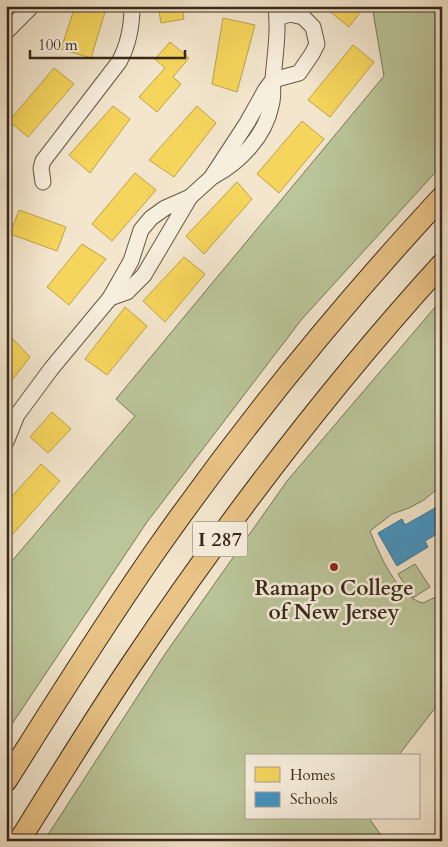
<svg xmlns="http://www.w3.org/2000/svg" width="448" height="847" font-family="Cardo,serif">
<rect width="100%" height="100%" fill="#f3e6cd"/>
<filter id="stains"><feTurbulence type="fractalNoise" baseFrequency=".004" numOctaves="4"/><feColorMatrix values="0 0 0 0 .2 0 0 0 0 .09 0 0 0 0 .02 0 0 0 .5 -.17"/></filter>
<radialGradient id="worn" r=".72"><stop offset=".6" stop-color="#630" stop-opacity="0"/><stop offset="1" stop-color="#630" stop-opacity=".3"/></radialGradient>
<g fill="#bac599" stroke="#787658">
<path d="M372 6H442V165L302 319 147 522 6 733V568L135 416 116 399 384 76Z"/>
<path d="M442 299V485L424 500 409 508 392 514 370 531C379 553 397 597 423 603L442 594V699L398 756H247V818H369L385 841H44L165 654 287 481Z"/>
<path d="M415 564 430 587 413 598 398 574Z"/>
</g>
<g fill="#f6d55c" stroke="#bda148">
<path d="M75 6H87L105 12 91 58 61 49Z"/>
<path d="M158 6H182L184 19 161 23Z"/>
<path d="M323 6H365L349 27Z"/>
<path d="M223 18 255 25 237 92 212 84Z"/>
<path d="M170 42 189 58 173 77 181 84 157 112 139 97 165 68 155 59Z"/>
<path d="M353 45 374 62 330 117 308 100Z"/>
<path d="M54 68 74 84 28 137 9 121Z"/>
<path d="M113 106 130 119 90 173 69 155Z"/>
<path d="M197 106 216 123 174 177 149 160Z"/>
<path d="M302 121 324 139 279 193 257 174Z"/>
<path d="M135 173 156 190 112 241 92 224Z"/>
<path d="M237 182 252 199 204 254 186 236Z"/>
<path d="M19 210 66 227 57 251 10 234Z"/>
<path d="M82 244 106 259 69 305 47 287Z"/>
<path d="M184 257 205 274 165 322 143 301Z"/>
<path d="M125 307 147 326 107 375 85 359Z"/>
<path d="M11 337 30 357 6 388V343Z"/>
<path d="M52 412 71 429 48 453 30 437Z"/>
<path d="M41 464 60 481 11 536 6 532V503Z"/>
</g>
<path fill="#4393c3" stroke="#3f7390" d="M442 504V531L425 541 428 547 397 566 378 533 402 519 405 525Z"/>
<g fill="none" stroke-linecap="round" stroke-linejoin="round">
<defs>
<g id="minor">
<path d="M6 32 32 6"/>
<path d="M273 80 299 73 312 54 317 44 313 27 303 17 290 14 277 18"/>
<path d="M214 176C240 162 265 136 271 106 274 97 272 88 273 79 275 54 279 32 276 6"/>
<path d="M43 182 41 168 43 161 119 62C129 44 132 27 132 6"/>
<path d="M110 298 127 292 144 275 190 197 211 178 247 123 266 89 273 80"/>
<path d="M6 442 17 415 51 369 110 298 131 261 141 230 151 218 165 208 190 197"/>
</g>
<g id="highway">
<path d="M6 781C56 702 105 623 159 546 245 424 340 307 442 197"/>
<path d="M19 841C56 782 92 723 131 665 225 525 328 389 442 264"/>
</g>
</defs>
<use href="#minor" stroke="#665745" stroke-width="17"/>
<use href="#highway" stroke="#372718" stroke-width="23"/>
<use href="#minor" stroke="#f7efde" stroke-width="15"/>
<use href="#highway" stroke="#eac386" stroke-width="21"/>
</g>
<circle fill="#8f2418" stroke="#f7efde" stroke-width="2" cx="334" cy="567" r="5"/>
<g text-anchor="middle" stroke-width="5" stroke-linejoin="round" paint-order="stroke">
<rect fill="#f7efde" stroke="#716353" stroke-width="1" x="192.5" y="521.5" width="55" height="35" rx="4"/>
<g font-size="20" font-weight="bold" fill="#372718">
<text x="220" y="546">I 287</text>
</g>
<g font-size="21" font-weight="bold" fill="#372718" stroke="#f7efde">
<text x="334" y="595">Ramapo College<tspan x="334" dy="24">of New Jersey</tspan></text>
</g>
</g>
<rect width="448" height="847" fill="none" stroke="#f3e6cd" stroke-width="25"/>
<rect x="8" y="8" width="433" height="832" fill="none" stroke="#372718" stroke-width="2.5"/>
<rect x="12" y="12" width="423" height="822" fill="none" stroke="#372718"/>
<rect x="245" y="754" width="175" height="65" fill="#f7efde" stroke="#aa9f8f"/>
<rect x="255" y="767" width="25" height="15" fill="#f6d55c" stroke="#aa9f8f"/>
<text x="290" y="780" font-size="15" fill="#372718">Homes</text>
<rect x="255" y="792" width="25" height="15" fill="#4393c3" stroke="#aa9f8f"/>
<text x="290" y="804" font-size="15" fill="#372718">Schools</text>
<path d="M30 50v8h155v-8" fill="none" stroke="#372718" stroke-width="2.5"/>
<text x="38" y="50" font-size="15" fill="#372718" stroke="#f7efde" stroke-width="4" paint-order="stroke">100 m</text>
<rect width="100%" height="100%" filter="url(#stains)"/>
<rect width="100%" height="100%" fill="url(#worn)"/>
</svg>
